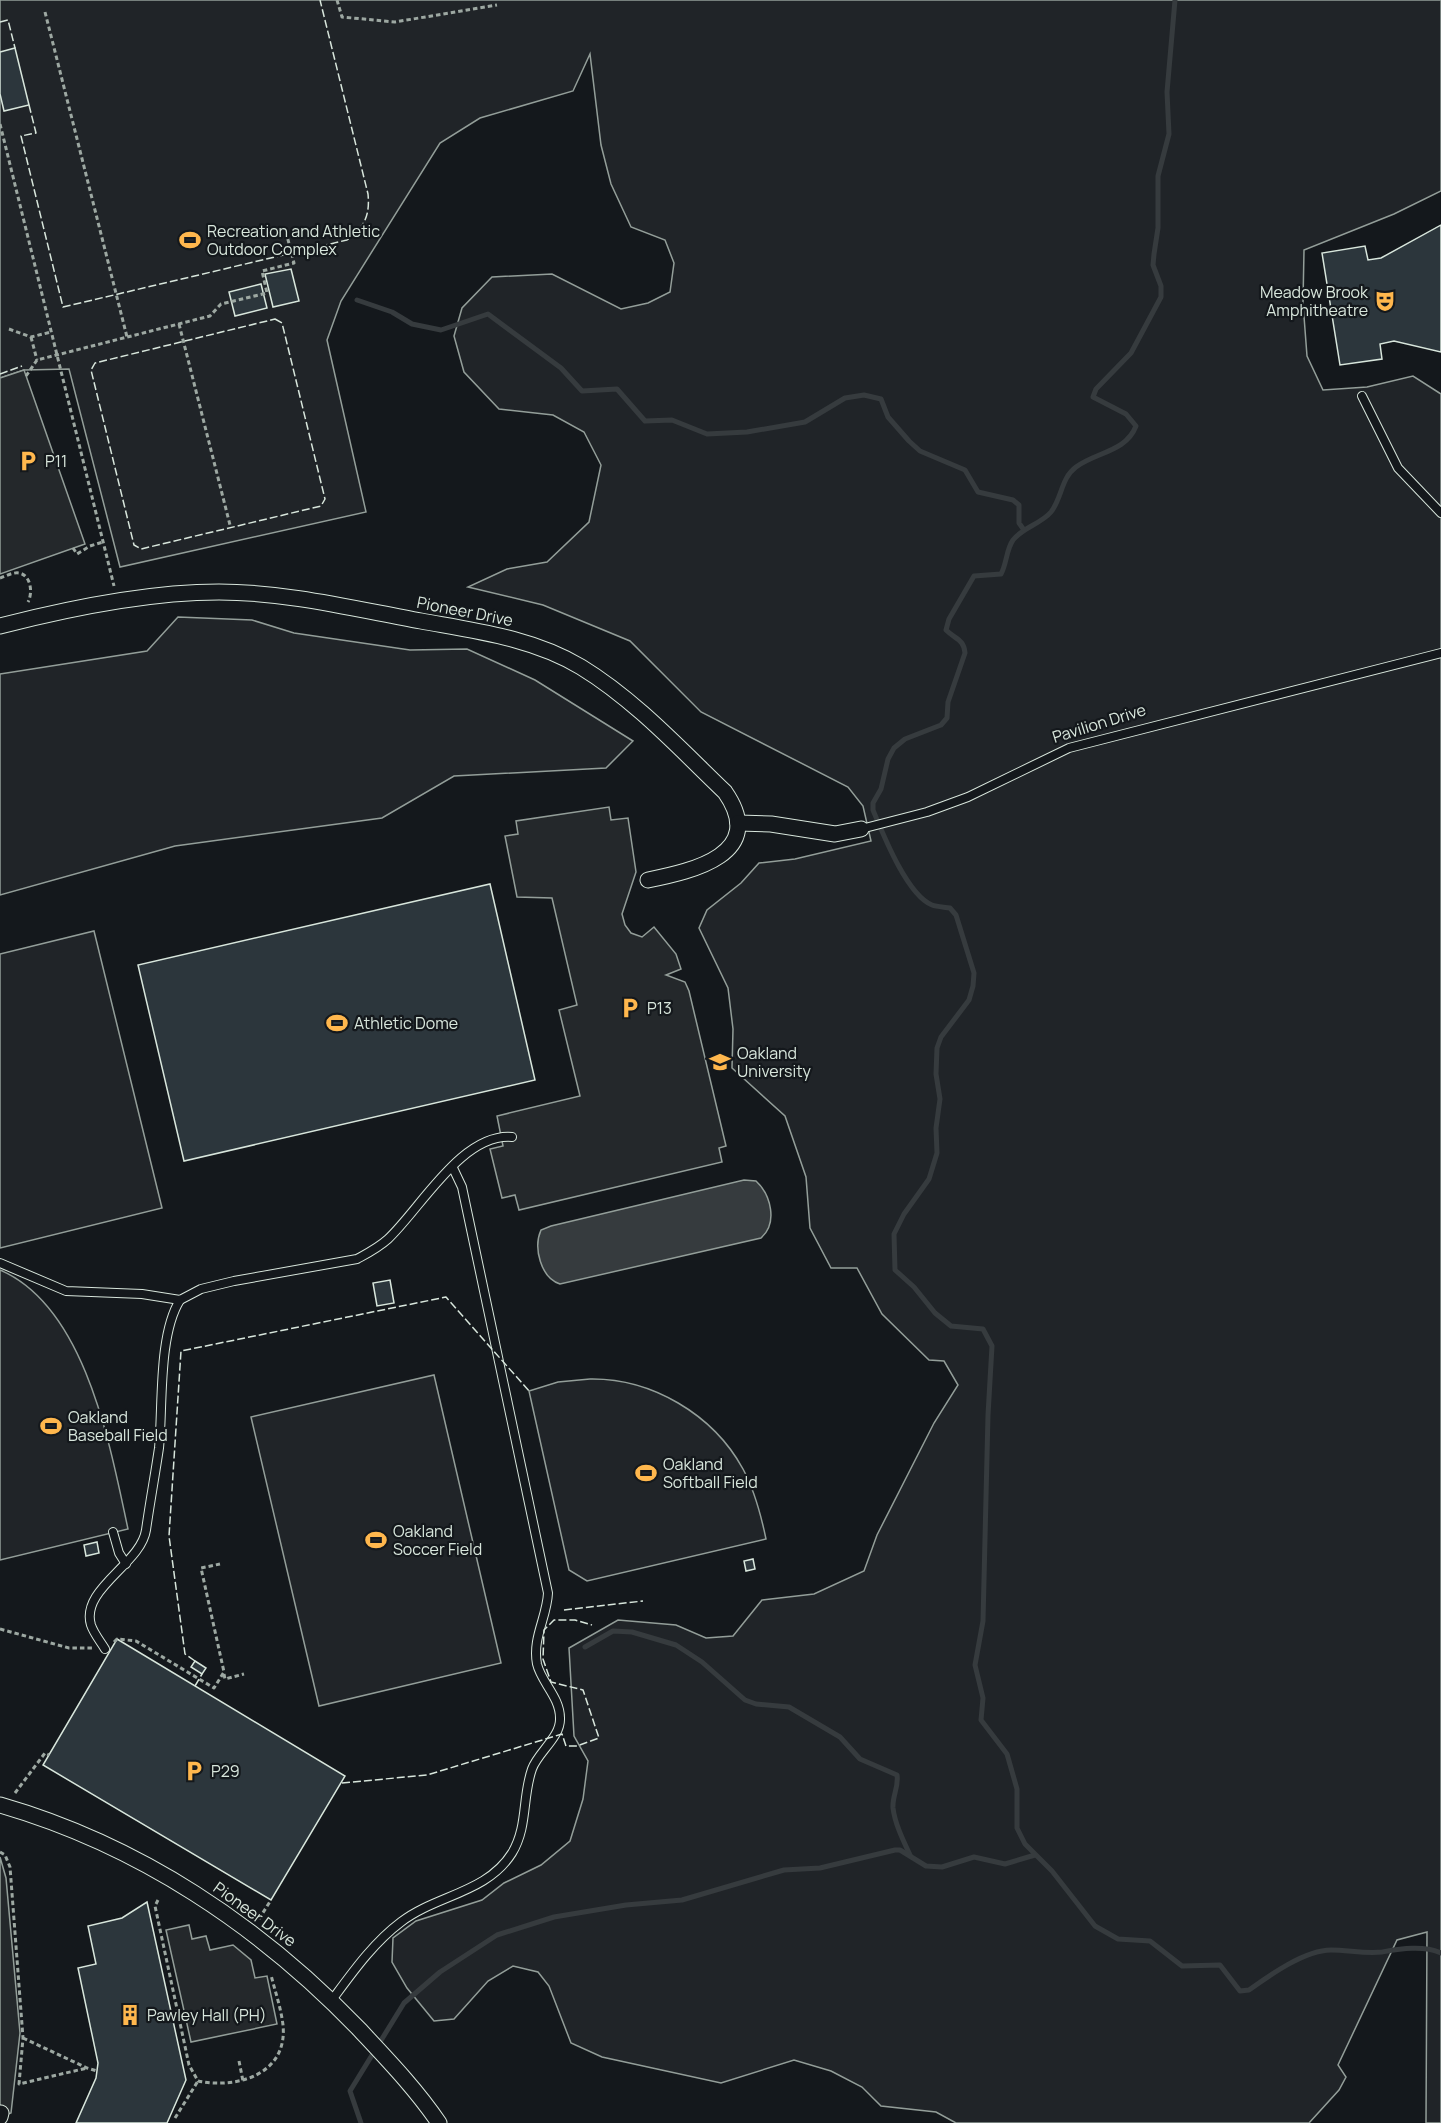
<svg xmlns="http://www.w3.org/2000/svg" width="1441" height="2123" font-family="Manrope,sans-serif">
<rect width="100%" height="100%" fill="#14181c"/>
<g fill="#202428" stroke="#939e99" stroke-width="1.5">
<path d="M0 0H1441V191L1394 214 1304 250 1303 303 1307 356 1323 390 1367 387 1413 376 1441 394V2123H1426L1427 1932 1397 1940 1338 2065 1346 2077 1339 2090 1309 2123H956L936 2112 881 2106 862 2087 831 2071 794 2060 721 2083 602 2057 571 2043 549 1986 538 1972 513 1966 488 1981 454 2019 434 2021 407 1988 392 1962 393 1938 416 1921 482 1900 504 1883 541 1865 570 1841 583 1799 588 1761 574 1736 569 1648 618 1620 676 1625 706 1638 733 1636 762 1600 814 1594 864 1571 877 1535 934 1423 958 1385 944 1361 929 1360 882 1314 857 1268H831L810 1228 806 1177 785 1116 732 1068 733 1029 728 988 699 928 707 910 741 883 759 863 795 859 871 841 863 806 848 787 701 712 630 641 543 605 468 587 507 569 547 562 589 522 601 465 584 432 553 415 499 409 464 372 454 336 462 308 492 277 552 274 621 309 648 303 670 292 674 263 665 240 631 227 611 184 601 145 590 54 573 91 480 118 440 143 341 301 327 340 366 512 120 567 69 369 24 370 0 378Z"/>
<path d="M178 617 252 620 294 633 410 650 467 649 535 680 633 741 606 768 454 776 382 818 175 846 0 895V674L147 651Z"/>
<path d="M94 931 162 1208 0 1248V954Z"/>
<path d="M0 1270C86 1307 110 1446 128 1529L0 1560Z"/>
<path d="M434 1375 501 1663 319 1706 251 1417Z"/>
<path d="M590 1379C651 1378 713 1414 743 1469 755 1491 761 1515 766 1539L587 1581 569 1570 529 1391 558 1382Z"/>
</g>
<g fill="#24282b" stroke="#939e99" stroke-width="1.5">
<path d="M24 370 85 544 0 574V378Z"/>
<path d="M609 807 611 820 628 818 636 872 622 914 625 925 631 933 642 937 654 927 676 954 681 969 666 975 685 982 689 991 726 1146 719 1148 722 1162 519 1210 515 1195 502 1198 490 1149 503 1146 497 1116 580 1096 559 1010 577 1005 552 898 517 897 505 836 518 834 516 821Z"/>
<path d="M0 1857 6 1878 20 2033 11 2113 0 2117Z"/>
<path d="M189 1925 192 1939 206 1936 210 1950 233 1945 251 1960 255 1978 267 1976 277 2024 191 2042 166 1930Z"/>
</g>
<path fill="#363b3e" stroke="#939e99" stroke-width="1.5" d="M744 1180 756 1181C771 1195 778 1223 761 1238L560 1284C541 1278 533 1248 541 1230L551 1226Z"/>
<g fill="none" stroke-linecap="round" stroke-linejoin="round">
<g stroke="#363b3e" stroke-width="5">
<path d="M1175 0 1167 92 1169 134 1158 176V228L1154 254 1153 265 1161 286V297L1131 353 1096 389 1093 397 1126 414 1136 426C1126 452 1096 452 1076 467 1061 478 1062 498 1051 512 1041 524 1023 527 1013 540 1006 550 1007 563 1001 574L974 576 949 619 946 630C955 639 964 639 965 653L948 702 947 718 941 725 905 739 894 748 888 759 881 789 873 803V810C883 834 907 895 932 905 937 907 945 907 950 908L956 915 974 973 973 986 969 1000 941 1037 937 1048 936 1074 940 1099 936 1128 937 1153 929 1179 904 1214 894 1234 895 1270 914 1287 935 1313 951 1326 983 1329 992 1346 988 1415 983 1621 975 1665 983 1698 981 1720 1007 1754 1017 1789V1828L1025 1844 1052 1871 1095 1926 1118 1939 1150 1941 1182 1966 1220 1965 1240 1991 1249 1990C1270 1975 1305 1950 1331 1950 1348 1950 1365 1954 1382 1952 1400 1949 1423 1945 1441 1953"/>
<path d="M357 300 392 312 412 324 441 330 488 314 561 368 582 391 617 389 645 421 672 420 707 434 747 432 805 422 845 398 864 395 881 399 888 417 909 441 920 451 965 470 978 492 1013 500 1019 505V523L1024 530"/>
<path d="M585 1647 613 1631 632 1632 676 1645 702 1662 745 1700 756 1704 789 1707 840 1737 860 1759 897 1775C899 1787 892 1796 893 1808 895 1824 903 1840 910 1855"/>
<path d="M361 2123 350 2091 404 2003 440 1972 497 1935 554 1917 626 1905 682 1900 784 1870 820 1868 895 1850H900L926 1866 942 1867 974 1857 1005 1864 1035 1855"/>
</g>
</g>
<g fill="#2c363c" stroke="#d8e6dc" stroke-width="1.5">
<path d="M15 48 29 105 4 111 0 94V52Z"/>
<path d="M1441 225V352L1394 341 1380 344 1382 359 1340 365 1322 253 1365 246 1368 260 1381 258Z"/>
<path d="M291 269 299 301 273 307 265 274Z"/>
<path d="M261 284 267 308 235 316 229 292Z"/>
<path d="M490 884 535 1080 184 1161 138 965Z"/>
<path d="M390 1280 394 1303 377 1306 373 1283Z"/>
<path d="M97 1542 99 1553 86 1556 84 1545Z"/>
<path d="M753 1559 755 1569 746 1571 744 1561Z"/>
<path d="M117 1639 345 1776 271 1900 43 1765Z"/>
<path d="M195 1661 206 1668 202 1674 191 1667Z"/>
<path d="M147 1902 186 2080 167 2123H76L96 2078 98 2063 78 1968 96 1964 88 1926 122 1918Z"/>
</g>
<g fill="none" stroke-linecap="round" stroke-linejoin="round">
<defs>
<g id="service">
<path d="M1362 396 1398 468 1441 513"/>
<path d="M861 829 927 812 968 797 1069 748 1441 653"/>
<path d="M0 1263 66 1291 142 1294 180 1300 201 1289 234 1281 357 1259C368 1253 378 1248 388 1239 421 1208 462 1133 512 1137"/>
<path d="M113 1532 119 1553 126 1564"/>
<path d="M105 1649C101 1642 94 1634 91 1625 80 1589 141 1564 146 1530 150 1502 155 1475 159 1448 163 1406 158 1335 180 1300"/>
<path d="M332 2000C352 1973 373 1943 401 1922 436 1895 487 1893 512 1853 528 1827 522 1797 532 1769 538 1752 561 1737 560 1718 560 1697 541 1682 537 1664 532 1638 547 1617 548 1593L462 1187 453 1168"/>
</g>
<g id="minor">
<path d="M0 626C70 608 147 592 219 592 287 592 355 609 421 621 476 631 533 638 581 667 635 700 680 749 725 792 768 854 693 871 648 880"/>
<path d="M738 823 771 824 835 834 861 829"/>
<path d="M0 1805C139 1845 260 1926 359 2029 387 2059 416 2089 439 2123"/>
<path d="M0 2117 1 2113"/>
</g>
</defs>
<use href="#service" stroke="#d8e6dc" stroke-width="10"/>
<use href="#minor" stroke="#d8e6dc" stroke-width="17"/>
<g stroke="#9da8a2" stroke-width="3" stroke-dasharray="4.5 3" stroke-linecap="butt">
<path d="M337 0 342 17 395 22 497 5"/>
<path d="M45 12 127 337"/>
<path d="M0 124 114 586"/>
<path d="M179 324 230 525"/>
<path d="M9 329 31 337 51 332"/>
<path d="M31 337 37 360"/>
<path d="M26 376 37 360 210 316 221 304 267 293 262 271 294 263 286 232"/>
<path d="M73 548 77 554 90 546 103 542"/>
<path d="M0 578C6 576 13 572 19 573 31 575 33 593 28 602"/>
<path d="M0 1629 69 1648H92"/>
<path d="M114 1642 117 1639 136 1641 214 1688 224 1672 201 1568 220 1564"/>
<path d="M224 1674 225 1679 244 1674"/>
<path d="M15 1793 45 1753 49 1755"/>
<path d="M0 1852 5 1855 10 1867 23 2038 19 2084 87 2068"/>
<path d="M158 1900 155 1906 189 2065 198 2081C236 2089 288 2075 283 2025 281 2008 275 1991 271 1975"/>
<path d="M259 1919 271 1900"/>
<path d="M23 2038 87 2068 97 2071"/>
<path d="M239 2061 243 2081"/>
<path d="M175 2118 198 2081"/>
</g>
<use href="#service" stroke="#14181c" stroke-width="8"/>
<use href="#minor" stroke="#14181c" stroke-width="15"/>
<g stroke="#d8e6dc" stroke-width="1.5" stroke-dasharray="8 3" stroke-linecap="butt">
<path d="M0 22 8 20 15 48"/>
<path d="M29 105 36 133 21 136 63 307 347 240C365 227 370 215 368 194L320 0"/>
<path d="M275 319 282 323 325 499 321 506 141 549 134 545 91 370 95 363Z"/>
<path d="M0 374 22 366"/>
<path d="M564 1610 643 1601"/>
<path d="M195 1661 185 1654 169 1536 181 1351 446 1297 529 1391"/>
<path d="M195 1686 202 1674"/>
<path d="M342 1783 427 1775 562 1734 566 1746H577L599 1738 583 1690 551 1682 543 1659 544 1630 554 1620H575L592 1625"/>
</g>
</g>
<defs>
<symbol id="stadium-bare" viewBox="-9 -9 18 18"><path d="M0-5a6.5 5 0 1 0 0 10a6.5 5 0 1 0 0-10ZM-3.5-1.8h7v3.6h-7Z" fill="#ffb74d" stroke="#14181c" stroke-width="2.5" paint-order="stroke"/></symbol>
<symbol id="theatre-bare" viewBox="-9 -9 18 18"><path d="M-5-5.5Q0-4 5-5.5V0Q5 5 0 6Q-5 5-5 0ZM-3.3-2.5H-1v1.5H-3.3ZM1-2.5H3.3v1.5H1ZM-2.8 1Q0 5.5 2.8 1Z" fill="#ffb74d" stroke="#14181c" stroke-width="2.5" paint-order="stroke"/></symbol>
<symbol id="parking-bare" viewBox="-9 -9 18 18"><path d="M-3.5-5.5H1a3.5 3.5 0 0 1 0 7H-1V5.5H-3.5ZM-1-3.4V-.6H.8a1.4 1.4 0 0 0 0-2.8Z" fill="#ffb74d" stroke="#14181c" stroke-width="2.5" paint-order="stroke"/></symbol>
<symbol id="university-bare" viewBox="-9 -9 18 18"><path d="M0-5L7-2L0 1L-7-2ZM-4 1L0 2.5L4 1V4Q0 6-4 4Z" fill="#ffb74d" stroke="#14181c" stroke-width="2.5" paint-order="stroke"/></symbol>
<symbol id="building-bare" viewBox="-9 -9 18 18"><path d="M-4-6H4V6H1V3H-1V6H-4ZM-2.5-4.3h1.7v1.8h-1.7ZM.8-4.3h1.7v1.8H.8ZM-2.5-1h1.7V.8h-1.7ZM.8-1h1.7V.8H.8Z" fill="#ffb74d" stroke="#14181c" stroke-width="2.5" paint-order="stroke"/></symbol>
</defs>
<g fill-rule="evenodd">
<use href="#stadium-bare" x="175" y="225" width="30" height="30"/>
<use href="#theatre-bare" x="1370" y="286" width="30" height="30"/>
<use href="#parking-bare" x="13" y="446" width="30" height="30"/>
<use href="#parking-bare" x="615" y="993" width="30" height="30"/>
<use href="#stadium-bare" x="322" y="1008" width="30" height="30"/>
<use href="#university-bare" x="705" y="1047" width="30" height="30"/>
<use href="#stadium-bare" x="36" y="1411" width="30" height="30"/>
<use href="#stadium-bare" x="631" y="1458" width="30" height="30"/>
<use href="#stadium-bare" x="361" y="1525" width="30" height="30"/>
<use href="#parking-bare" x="179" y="1756" width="30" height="30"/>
<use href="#building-bare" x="115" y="2000" width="30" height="30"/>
</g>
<g text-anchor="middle" stroke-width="4.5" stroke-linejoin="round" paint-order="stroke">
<g font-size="16" fill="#d8e6dc" stroke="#14181c" text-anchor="start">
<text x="207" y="237">Recreation and Athletic<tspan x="207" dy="18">Outdoor Complex</tspan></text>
<text x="1368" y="298" text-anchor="end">Meadow Brook<tspan x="1368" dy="18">Amphitheatre</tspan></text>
<text x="45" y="467">P11</text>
<text x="647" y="1014">P13</text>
<text x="354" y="1029">Athletic Dome</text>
<text x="737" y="1059">Oakland<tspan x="737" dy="18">University</tspan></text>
<text x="68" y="1423">Oakland<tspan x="68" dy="18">Baseball Field</tspan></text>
<text x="663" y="1470">Oakland<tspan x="663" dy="18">Softball Field</tspan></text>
<text x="393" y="1537">Oakland<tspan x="393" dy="18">Soccer Field</tspan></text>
<text x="211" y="1777">P29</text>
<text x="147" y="2021">Pawley Hall (PH)</text>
</g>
<g font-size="16" fill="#d8e6dc" stroke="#14181c">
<text transform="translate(465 611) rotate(11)" y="6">Pioneer Drive</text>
<text transform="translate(1099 723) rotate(-17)" y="6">Pavilion Drive</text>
<text transform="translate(255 1914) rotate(36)" y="6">Pioneer Drive</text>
</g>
</g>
</svg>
